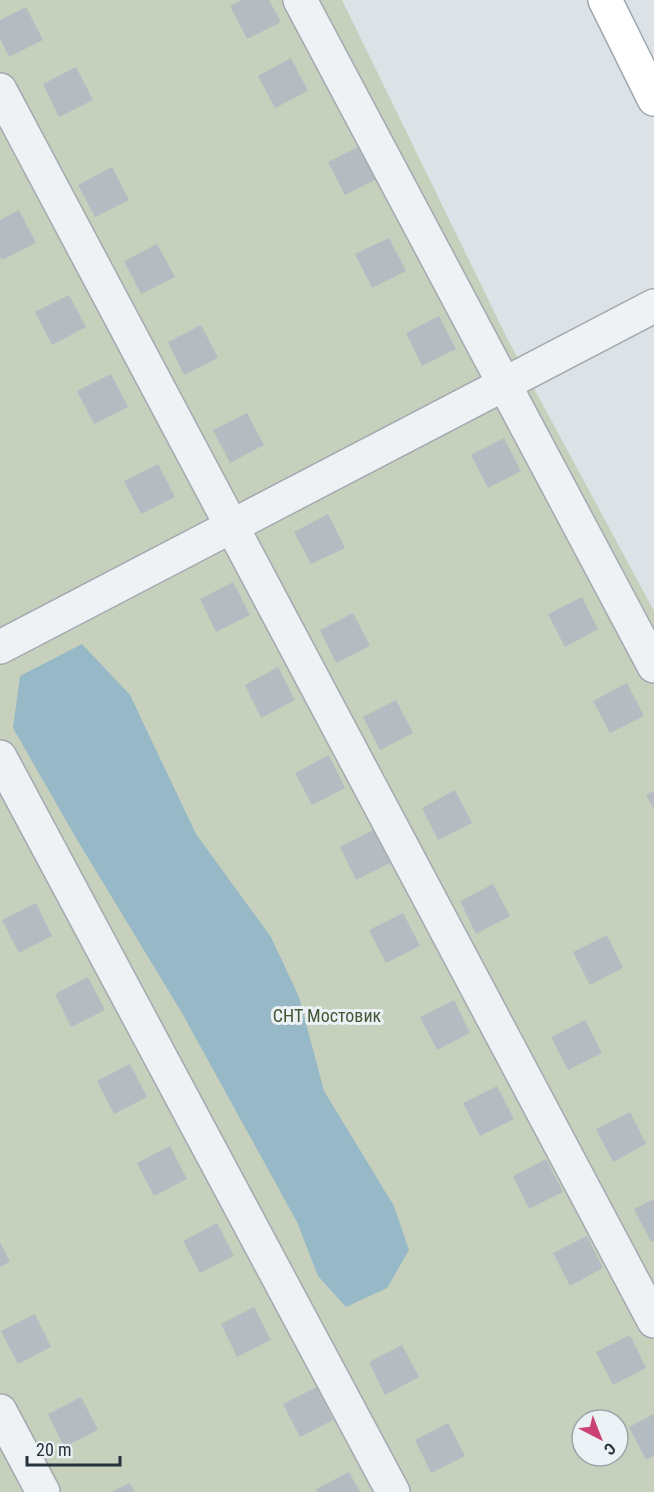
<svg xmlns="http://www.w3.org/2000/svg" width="654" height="1492" font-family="'Roboto Condensed',sans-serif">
<rect width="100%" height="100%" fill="#dce2e6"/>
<path fill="#c6d0bd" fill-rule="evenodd" d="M0 0H342L508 340 654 611V1492H0ZM582 1420H618V1456H582Z"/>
<path fill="#97b8c6" d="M82 644 130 695 196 834 271 937 299 997 324 1091 394 1206 409 1250 387 1288 346 1307 318 1276 297 1222 182 1013 76 838 13 728 20 676Z"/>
<g fill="#b4bcc2">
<path d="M242 0H269L281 22 247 39 230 6Z"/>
<path d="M26 7 43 40 9 57 0 39V20Z"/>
<path d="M291 58 308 91 275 108 258 76Z"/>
<path d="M76 67 93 100 59 117 43 84Z"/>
<path d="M362 145 379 178 345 195 328 162Z"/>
<path d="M112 167 129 200 95 217 78 185Z"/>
<path d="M19 210 36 243 2 260 0 256V220Z"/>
<path d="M389 238 406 271 372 288 355 254Z"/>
<path d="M157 244 175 277 141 294 124 261Z"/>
<path d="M69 295 86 327 52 345 35 312Z"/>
<path d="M439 316 456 349 422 366 406 333Z"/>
<path d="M201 325 218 358 184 375 168 342Z"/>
<path d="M111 374 128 407 94 424 77 391Z"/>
<path d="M247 413 264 445 230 463 213 430Z"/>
<path d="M504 438 521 471 488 488 471 455Z"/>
<path d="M158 464 175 497 141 514 124 481Z"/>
<path d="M328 514 345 548 311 564 294 532Z"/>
<path d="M233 582 250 615 216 632 200 599Z"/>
<path d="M582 597 598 629 565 647 548 614Z"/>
<path d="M353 613 370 646 336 663 320 630Z"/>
<path d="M278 667 295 700 261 718 245 685Z"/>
<path d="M627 683 644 716 610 733 593 701Z"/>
<path d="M396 700 413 733 380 750 363 717Z"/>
<path d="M329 755 345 788 312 805 295 773Z"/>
<path d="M455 790 472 823 438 840 422 808Z"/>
<path d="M654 791V809L646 795Z"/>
<path d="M373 830 390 863 356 880 340 847Z"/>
<path d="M493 884 510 916 476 934 460 901Z"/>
<path d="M36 903 52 936 19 953 2 920Z"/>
<path d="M403 913 420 946 386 963 369 930Z"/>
<path d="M607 935 623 968 590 985 573 952Z"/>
<path d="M88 977 105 1010 71 1027 55 994Z"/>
<path d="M454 1000 470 1033 437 1050 420 1017Z"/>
<path d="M585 1020 602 1053 568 1070 551 1037Z"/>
<path d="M130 1064 147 1097 114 1114 97 1081Z"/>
<path d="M497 1086 514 1119 480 1136 463 1103Z"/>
<path d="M630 1112 646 1144 613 1162 596 1129Z"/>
<path d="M170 1146 187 1179 154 1196 137 1163Z"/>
<path d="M546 1159 563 1192 529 1209 513 1176Z"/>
<path d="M654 1199V1240L651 1242 634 1209Z"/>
<path d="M217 1223 234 1256 200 1273 183 1241Z"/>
<path d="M587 1236 603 1268 570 1286 553 1253Z"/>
<path d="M0 1242 10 1262 0 1267Z"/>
<path d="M254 1307 271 1340 237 1357 221 1324Z"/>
<path d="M35 1314 51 1347 18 1364 1 1331Z"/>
<path d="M630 1335 646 1368 613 1385 596 1352Z"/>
<path d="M402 1345 419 1377 385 1395 369 1362Z"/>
<path d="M317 1387 333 1420 300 1437 283 1404Z"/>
<path d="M81 1397 98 1430 64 1447 48 1414Z"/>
<path d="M654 1414V1456L646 1460 629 1427Z"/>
<path d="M448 1423 465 1456 431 1473 415 1440Z"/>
<path d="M349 1472 360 1492H317L316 1489Z"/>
<path d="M130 1483 135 1492H111Z"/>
</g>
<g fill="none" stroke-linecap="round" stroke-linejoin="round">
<defs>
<g id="minor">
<path d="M300 0 654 666"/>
<path d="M0 90 654 1321"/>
<path d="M0 647 654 306"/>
<path d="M0 757 393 1492"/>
<path d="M0 1411 43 1492"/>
</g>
<path id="major" d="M605 0 654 99"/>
</defs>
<use href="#minor" stroke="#a2aab0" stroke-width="36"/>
<use href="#major" stroke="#9ca9b1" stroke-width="36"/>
<use href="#minor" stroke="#eff2f4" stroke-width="33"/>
<use href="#major" stroke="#fff" stroke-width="33"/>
</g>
<g text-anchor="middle" stroke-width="6" stroke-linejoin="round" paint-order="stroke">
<g font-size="18" fill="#425734" stroke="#ebf1f4">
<text x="327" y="1022">СНТ Мостовик</text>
</g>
</g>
<g transform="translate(600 1438) rotate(138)"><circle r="28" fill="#ebf1f4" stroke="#9ca5aa" stroke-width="1.5"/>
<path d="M0-4.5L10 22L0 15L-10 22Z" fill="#ca4273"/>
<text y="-9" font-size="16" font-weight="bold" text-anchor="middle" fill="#26333c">С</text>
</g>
<path d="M27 1456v9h93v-9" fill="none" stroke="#26333c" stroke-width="3"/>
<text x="36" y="1456" font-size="18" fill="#26333c" stroke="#ebf1f4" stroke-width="4.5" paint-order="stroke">20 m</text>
</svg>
